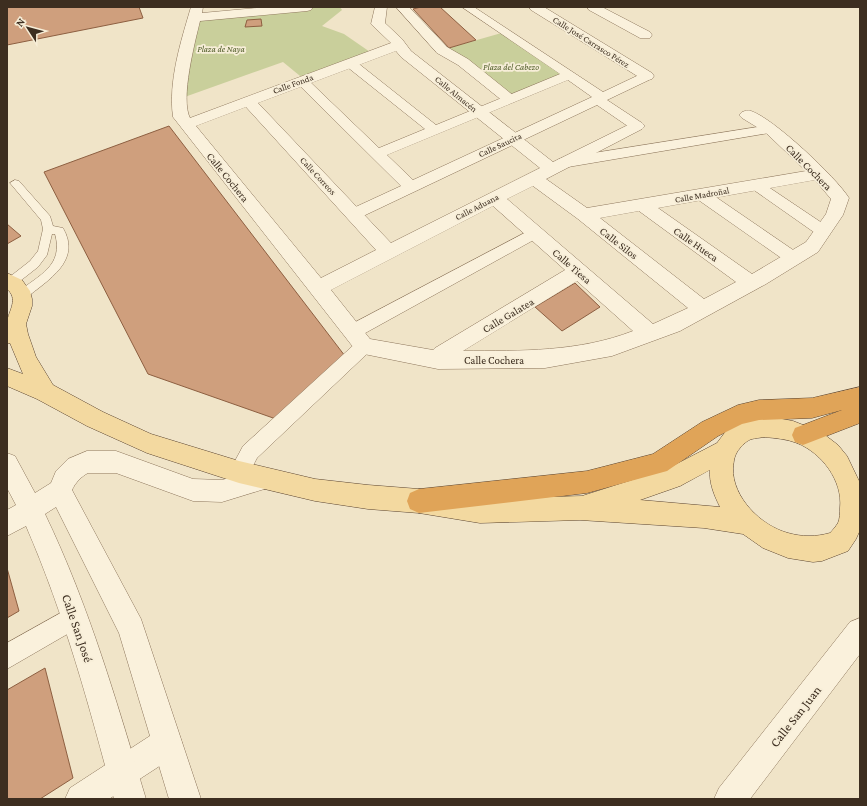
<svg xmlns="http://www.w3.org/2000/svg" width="867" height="806" font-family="'Crimson Pro',serif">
<rect width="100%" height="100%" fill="#f0e4c8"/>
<g fill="#c9cf9b">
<path d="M307 7H340L342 10 322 26 344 34 373 54 305 80 283 62 179 99 194 18Z"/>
<path d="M505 32 569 75 509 99 442 50Z"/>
</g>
<g fill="#cf9f7d" stroke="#8d5f41">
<path d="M7 7H139L143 18 7 45Z"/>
<path d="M421 7H440L476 40 449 48 413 9Z"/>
<path d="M261 19 262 26 245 27 247 20Z"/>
<path d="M169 126 345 356 276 419 148 374 44 172Z"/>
<path d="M7 224 21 236 7 244Z"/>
<path d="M575 283 600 307 562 331 535 307Z"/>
<path d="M7 568 19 611 7 618Z"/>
<path d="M45 668 73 778 40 799H7V690Z"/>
</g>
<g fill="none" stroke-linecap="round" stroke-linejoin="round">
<defs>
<path id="service" d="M15 180 19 181 50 216 53 226 63 228C82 261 48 280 26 298L22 299 18 298 16 295 18 292C39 275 64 266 55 234H52L47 255 38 267 15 285 11 286 7 285V279L30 261 38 251 43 229 41 220 10 183Z"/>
<g id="pedestrian">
<path d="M462 7H474L603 92 643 73H651L653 76 651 79 607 100 642 123 644 126 642 129H632L597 105 359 218 354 219 349 218 346 214 349 210 401 186 298 84 296 81 298 78H306L379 148 425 129 346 66 344 63 346 60H354L436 125 560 74ZM568 80 592 97 413 180 387 155Z"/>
<path d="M770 125 775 126 777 129 775 132 562 168 557 166 555 163 557 160 562 158Z"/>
<path d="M756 180 761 182 828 227 831 231 828 235 823 236 818 235 751 188 749 185 751 182Z"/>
<path d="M702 190 707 191 799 254 801 258 799 262 793 264 787 262 697 199 695 195 697 191Z"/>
<path d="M534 228 539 229 542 233 539 237 358 337 352 339 346 337 343 332 346 327Z"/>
<path d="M364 339 370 341 373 346 370 351 257 458 246 479 239 481 232 479 229 472 243 446 358 341Z"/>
<path d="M75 605 83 609 87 617 83 625 7 669V643Z"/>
</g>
<g id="minor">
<path d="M191 7H203L202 13 268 7H313L311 10 307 11 200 21C195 42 180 99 190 118L391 43 371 24 375 7H387L385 23 402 39 411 51 553 162 632 123 637 121 642 123 645 126 642 129 546 179 587 208 806 171 765 132 742 118 739 115 742 112C745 111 747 110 751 111 773 118 836 177 849 198L843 215 818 252 766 284 680 331 612 356 545 368 438 369 364 354 357 352 173 117C168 81 181 41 191 7ZM396 51 401 57 540 168 391 243 258 103ZM246 107 376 250 321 278 196 126ZM815 180 831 199 826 214 806 242 752 274 658 208ZM533 186 578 219 688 308 653 324 507 199ZM493 206 565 270 435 348 433 350 370 339 331 290ZM639 211 736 282 704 299 600 218ZM577 281 633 331C579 352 521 351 463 351Z"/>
<path d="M396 7H409L447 47 468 59 514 96 516 99 514 102 509 103 504 102 458 65 437 53Z"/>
<path d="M529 7H544L652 73 654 76 652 79 647 80 642 79 531 10Z"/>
<path d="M587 7H602L650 32 652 35 650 38H640L589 10Z"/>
<path d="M860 618V654L750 799H714L719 788 850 622Z"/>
<path d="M167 728 178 732 182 743 178 754 109 799H65L70 788 156 732Z"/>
</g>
<path id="tertiary" d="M87 451H116L193 479 222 480 263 468 271 471 275 479 271 487 222 502 193 501 116 473H88C82 476 75 483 72 490L141 619 201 799H169L119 633 56 507 45 514C90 608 116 700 146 799H114C89 705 65 616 26 526L7 536V510L16 505 7 488V453L15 456 35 493 51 483 56 471 68 459Z"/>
<path id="primary" d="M7 273 22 280 30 291 32 299V306L26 324 28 334 36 357 53 385 103 412 151 434 239 461 315 479 368 485 419 489 480 499 582 496 667 469 717 443 726 431 738 423 753 418 771 417 793 421 821 432 838 445 847 456 860 483V530L856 539 848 551 822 561 813 562 788 558 763 548 743 534 704 528 580 520 480 523 419 513 368 509 315 501 239 483 147 453 87 426 37 399 7 386V368L23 374 10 343 7 344C7 337 6 329 7 322 9 310 19 299 7 289ZM764 437C775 438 787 439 797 443 822 453 843 481 840 508 840 513 840 518 838 523 836 526 833 530 830 533 816 537 802 537 788 533 761 526 732 497 733 468 734 460 734 455 740 448 743 445 747 440 752 439 755 438 760 438 764 437ZM710 470C709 483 714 495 720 507L640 500 680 486Z"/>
<path id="motorway" d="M860 387V423L803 445 795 442 792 435 795 428 842 410 812 418 759 420 742 424 718 436 667 471 587 493 419 513 410 509 407 501 410 493 419 489 587 471 653 454 702 422 738 405 759 400 812 398Z"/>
</defs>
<use href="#service" stroke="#8d765c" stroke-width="1"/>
<use href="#pedestrian" stroke="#8d765c" stroke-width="1"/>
<use href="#minor" stroke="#8d765c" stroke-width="1"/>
<use href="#tertiary" stroke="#8d765c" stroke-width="1"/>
<use href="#primary" stroke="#5b4430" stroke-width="1"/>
<use href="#motorway" stroke="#5b4430" stroke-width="1"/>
<use href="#service" fill="#faf1dc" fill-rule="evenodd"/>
<use href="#pedestrian" fill="#faf1dc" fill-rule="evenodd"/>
<use href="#minor" fill="#faf1dc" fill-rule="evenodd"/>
<use href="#tertiary" fill="#faf1dc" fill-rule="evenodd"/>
<use href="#primary" fill="#f3d9a0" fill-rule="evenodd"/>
<use href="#motorway" fill="#e0a458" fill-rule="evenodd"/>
</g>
<g text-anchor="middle" stroke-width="3.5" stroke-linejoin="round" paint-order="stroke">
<g font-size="9" fill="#3d2e20" stroke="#f7eed8">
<text transform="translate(591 42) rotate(32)" y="3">Calle José Carrasco Pérez</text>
<text transform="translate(293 84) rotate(-20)" y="3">Calle Fonda</text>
<text transform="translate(456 94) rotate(39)" y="3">Calle Almacén</text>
<text transform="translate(500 145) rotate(-25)" y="3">Calle Saucita</text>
<text transform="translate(318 176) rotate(47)" y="3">Calle Correos</text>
<text transform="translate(702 195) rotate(-10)" y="3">Calle Madroñal</text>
<text transform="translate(477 207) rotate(-27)" y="3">Calle Aduana</text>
</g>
<g font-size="9" font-style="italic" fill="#4d5a26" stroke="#f7eed8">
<text x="221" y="52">Plaza de Naya</text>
<text x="511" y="70">Plaza del Cabezo</text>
</g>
<g font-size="11" fill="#3d2e20" stroke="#f7eed8">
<text transform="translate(809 167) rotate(45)" y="4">Calle Cochera</text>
<text transform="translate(228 177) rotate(51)" y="4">Calle Cochera</text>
<text transform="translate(619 243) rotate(38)" y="4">Calle Silos</text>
<text transform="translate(696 244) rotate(35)" y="4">Calle Hueca</text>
<text transform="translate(572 266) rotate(41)" y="4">Calle Tiesa</text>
<text transform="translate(508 315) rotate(-31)" y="4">Calle Galatea</text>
<text x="494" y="364">Calle Cochera</text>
</g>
<g font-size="13" fill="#3d2e20" stroke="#f7eed8">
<text transform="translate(78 628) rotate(71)" y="5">Calle San José</text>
<text transform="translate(795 716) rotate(-52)" y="5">Calle San Juan</text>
</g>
</g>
<rect width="867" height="806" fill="none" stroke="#3d2e20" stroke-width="16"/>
<g transform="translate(28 28) rotate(306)" stroke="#f7eed8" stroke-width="3" paint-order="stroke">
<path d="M0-3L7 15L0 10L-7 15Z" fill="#3d2e20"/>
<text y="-6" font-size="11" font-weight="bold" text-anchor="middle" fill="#3d2e20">N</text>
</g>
</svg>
